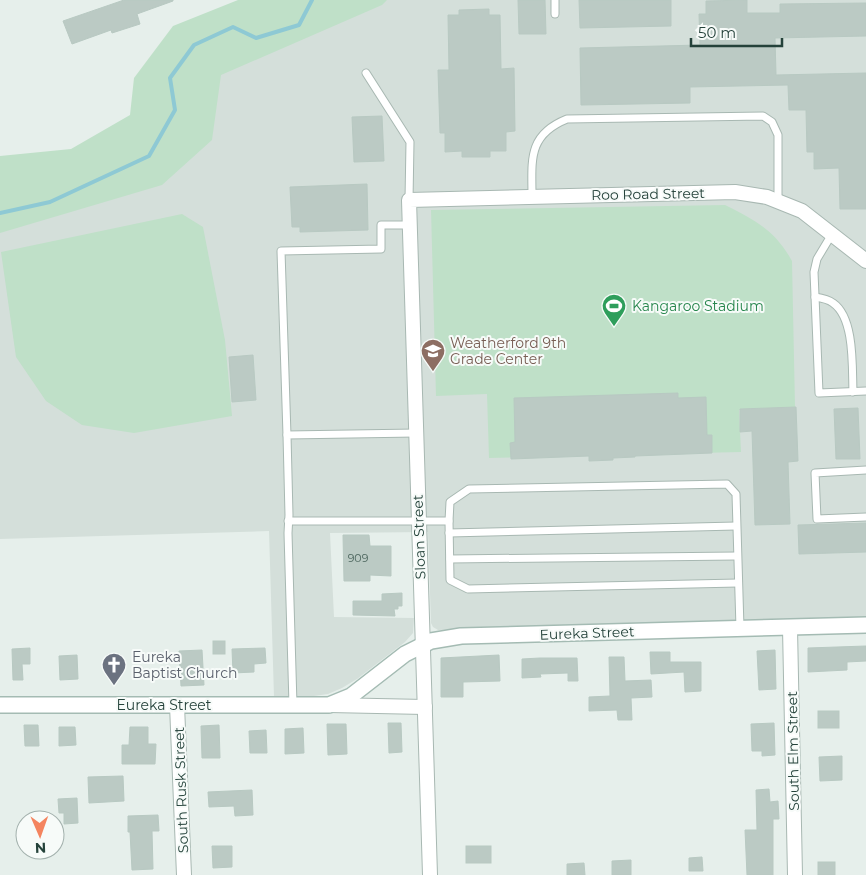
<svg xmlns="http://www.w3.org/2000/svg" width="866" height="875" font-family="Montserrat,sans-serif">
<rect width="100%" height="100%" fill="#e6efeb"/>
<path fill="#d4dfda" d="M313 0H866V617L438 630 433 627 431 623 428 532 330 533 334 617 414 618 413 633 405 642 357 679 342 688 328 694 307 697H274L269 531 0 539V213L174 110Z"/>
<g fill="#bfe0c8">
<path d="M238 0H387L382 5 221 75 212 140 162 185 0 233V156L71 149 130 115 134 78 173 26Z"/>
<path d="M725 205C755 220 775 230 792 261L795 407 739 410 741 452 489 458 487 394 436 396 431 210Z"/>
<path d="M182 214 203 227 225 340 232 416 134 433 82 425 46 401 16 357 1 252Z"/>
</g>
<g fill="none" stroke-linecap="round" stroke-linejoin="round">
<path stroke="#8ec9d4" stroke-width="4" d="M0 213 50 202 149 156 175 110 170 78 194 45 233 27 256 38 299 25 312 0"/>
</g>
<g fill="#bbcac4" stroke="#b8c9c2">
<path d="M124 0H173V1L137 14 140 24 112 33 111 30 72 44 63 21Z"/>
<path d="M518 0H545L546 34H519Z"/>
<path d="M579 0H671V26L580 28Z"/>
<path d="M747 0V13H780V4L866 3V36L775 38 776 75 866 73V209H840L839 168 814 169V152H807L806 110H789L788 85 690 87V103L581 105 580 48 700 45 699 14H706V1Z"/>
<path d="M489 9V15H500L501 69 514 68 515 131 506 132V151H490V157H462V151L445 152V133H440L438 70H449L448 15H459V10Z"/>
<path d="M382 116 384 161 354 162 352 117Z"/>
<path d="M367 184 368 230 300 232V227H292L290 187Z"/>
<path d="M253 355 256 400 232 402 229 357Z"/>
<path d="M678 393V398L706 397 707 435H712V453L635 456V457L613 458V460L589 461V456L511 459 510 443 515 442 514 398Z"/>
<path d="M796 407 798 461 788 462 790 524 755 525 752 431 740 432V409Z"/>
<path d="M858 408 860 459H836L834 409Z"/>
<path d="M866 523V552L799 554 798 525Z"/>
<path d="M343 535H369L370 546H391V576L370 575V581H344Z"/>
<path d="M402 593V606H398V609H394L395 616 353 615V601H382V594Z"/>
<rect x="213" y="641" width="12" height="13"/>
<path d="M866 646V661L847 662V670L808 672V648Z"/>
<path d="M30 648V664H22L23 680H13L12 649Z"/>
<path d="M265 648 266 663 254 664V672L233 673 232 649Z"/>
<path d="M202 650 204 685 181 686 179 651Z"/>
<path d="M775 650 776 689 759 690 757 651Z"/>
<path d="M650 652H670V662H701V691L685 692 684 672 651 674Z"/>
<path d="M77 655 78 679 60 680 59 656Z"/>
<path d="M499 655 500 681 463 682V697H441V658Z"/>
<path d="M609 657H624L625 681 651 680 652 697 631 698 632 720H618L617 710 589 711V697L610 696Z"/>
<path d="M540 658H577L578 681H568V673L540 674 541 677 522 678V659Z"/>
<rect x="818" y="711" width="21" height="17"/>
<path d="M388 723H401L402 752 389 753Z"/>
<path d="M774 723 775 755 762 756V751H752L751 724Z"/>
<path d="M327 724H346L347 754 328 755Z"/>
<path d="M24 725H38L39 746H25Z"/>
<path d="M219 725 220 758H202L201 726Z"/>
<path d="M59 727H75L76 745 59 746Z"/>
<path d="M130 727H148V744H156L155 764H122V745H129Z"/>
<path d="M303 728 304 753 285 754V729Z"/>
<path d="M266 730 267 753H250L249 731Z"/>
<path d="M842 756V780L820 781 819 757Z"/>
<path d="M123 776 124 801 89 803 88 777Z"/>
<path d="M769 789 770 802 778 801 779 819H773V875H747L745 830H757L756 790Z"/>
<path d="M252 790 253 815 235 816 234 806 209 807 208 792Z"/>
<path d="M77 798 78 823 64 824V813H59L58 799Z"/>
<path d="M158 815 159 831H152L153 869 132 870 130 832H128V816Z"/>
<path d="M212 846H232V867L213 868Z"/>
<rect x="466" y="846" width="25" height="17"/>
<path d="M702 857 703 871H689V858Z"/>
<path d="M631 860V875H612V861Z"/>
<rect x="818" y="862" width="17" height="13"/>
<path d="M584 863 585 875H567V864Z"/>
</g>
<g fill="none" stroke-linecap="round" stroke-linejoin="round">
<defs>
<g id="lane">
<path d="M555 0V14"/>
<path d="M366 73 410 142 409 200"/>
<path d="M532 197C532 161 527 135 567 119L763 116 772 122 778 135V201"/>
<path d="M832 234 817 259 814 272 819 393 866 391"/>
<path d="M815 297C822 298 828 299 833 303 855 318 852 368 853 392"/>
<path d="M287 435 281 251 381 249V225H410"/>
<path d="M866 470 815 473 817 519 866 517"/>
<path d="M288 521H449L450 502 469 489 727 484 736 494 740 628"/>
<path d="M449 521 450 580 468 589 738 583"/>
<path d="M449 533 736 526"/>
<path d="M450 559 737 556"/>
<path d="M293 705 288 533 289 515 287 435 416 433"/>
</g>
<g id="street">
<path d="M790 628 795 875"/>
<path d="M177 705 184 875"/>
<path d="M329 705 425 707"/>
<path d="M430 875 409 200 735 192 767 197 802 211 866 261"/>
</g>
<path id="secondary" d="M0 705H329L351 696 405 654 431 641 461 636 866 625"/>
</defs>
<use href="#lane" stroke="#a8b8b2" stroke-width="9"/>
<use href="#street" stroke="#a8b8b2" stroke-width="16"/>
<use href="#secondary" stroke="#a4bbb3" stroke-width="18"/>
<use href="#lane" stroke="#fff" stroke-width="7"/>
<use href="#street" stroke="#fff" stroke-width="14"/>
<use href="#secondary" stroke="#fff" stroke-width="15"/>
</g>
<defs>
<symbol id="stadium-pin" viewBox="-11 -11 22 30"><path d="M0 17L-7.5 6A9.5 9.5 0 1 1 7.5 6Z" fill="#2e9e5b" stroke="#f7fbf9"/><path d="M0-5a6.5 5 0 1 0 0 10a6.5 5 0 1 0 0-10ZM-3.5-1.8h7v3.6h-7Z" fill="#fff"/></symbol>
<symbol id="school-pin" viewBox="-11 -11 22 30"><path d="M0 17L-7.5 6A9.5 9.5 0 1 1 7.5 6Z" fill="#8d6e63" stroke="#f7fbf9"/><path d="M0-5L7-2L0 1L-7-2ZM-4 1L0 2.5L4 1V4Q0 6-4 4Z" fill="#fff"/></symbol>
<symbol id="church-pin" viewBox="-11 -11 22 30"><path d="M0 17L-7.5 6A9.5 9.5 0 1 1 7.5 6Z" fill="#6b7280" stroke="#f7fbf9"/><path d="M-1.2-6h2.4v3.5h3.3v2.4h-3.3V6h-2.4V-.1h-3.3v-2.4h3.3Z" fill="#fff"/></symbol>
</defs>
<g fill-rule="evenodd">
<use href="#stadium-pin" x="600" y="292" width="28" height="38"/>
<use href="#school-pin" x="419" y="337" width="28" height="38"/>
<use href="#church-pin" x="100" y="651" width="28" height="38"/>
</g>
<g text-anchor="middle" stroke-width="4" stroke-linejoin="round" paint-order="stroke">
<g font-size="11" fill="#4a645c">
<text x="358" y="562">909</text>
</g>
<g font-size="14" fill="#24423a" stroke="#f7fbf9">
<text transform="translate(648 194) rotate(-1)" y="5">Roo Road Street</text>
<text transform="translate(419 537) rotate(-92)" y="5">Sloan Street</text>
<text transform="translate(587 633) rotate(-2)" y="5">Eureka Street</text>
<text x="164" y="710">Eureka Street</text>
<text transform="translate(793 751) rotate(-91)" y="5">South Elm Street</text>
<text transform="translate(181 790) rotate(-92)" y="5">South Rusk Street</text>
</g>
<g font-size="14" fill="#27864d" stroke="#f7fbf9" text-anchor="start">
<text x="632" y="311">Kangaroo Stadium</text>
</g>
<g font-size="14" fill="#785e54" stroke="#f7fbf9" text-anchor="start">
<text x="450" y="348">Weatherford 9th<tspan x="450" dy="16">Grade Center</tspan></text>
</g>
<g font-size="14" fill="#5b616d" stroke="#f7fbf9" text-anchor="start">
<text x="132" y="662">Eureka<tspan x="132" dy="16">Baptist Church</tspan></text>
</g>
</g>
<g transform="translate(40 835) rotate(178)"><circle r="24" fill="#f7fbf9" stroke="#a3b1ad"/>
<path d="M0-4L9 19L0 12L-9 19Z" fill="#f4845f"/>
<text y="-8" font-size="14" font-weight="bold" text-anchor="middle" fill="#24423a">N</text>
</g>
<path d="M691 38v8h91v-8" fill="none" stroke="#24423a" stroke-width="2.5"/>
<text x="698" y="38" font-size="15" fill="#24423a" stroke="#f7fbf9" stroke-width="4" paint-order="stroke">50 m</text>
</svg>
